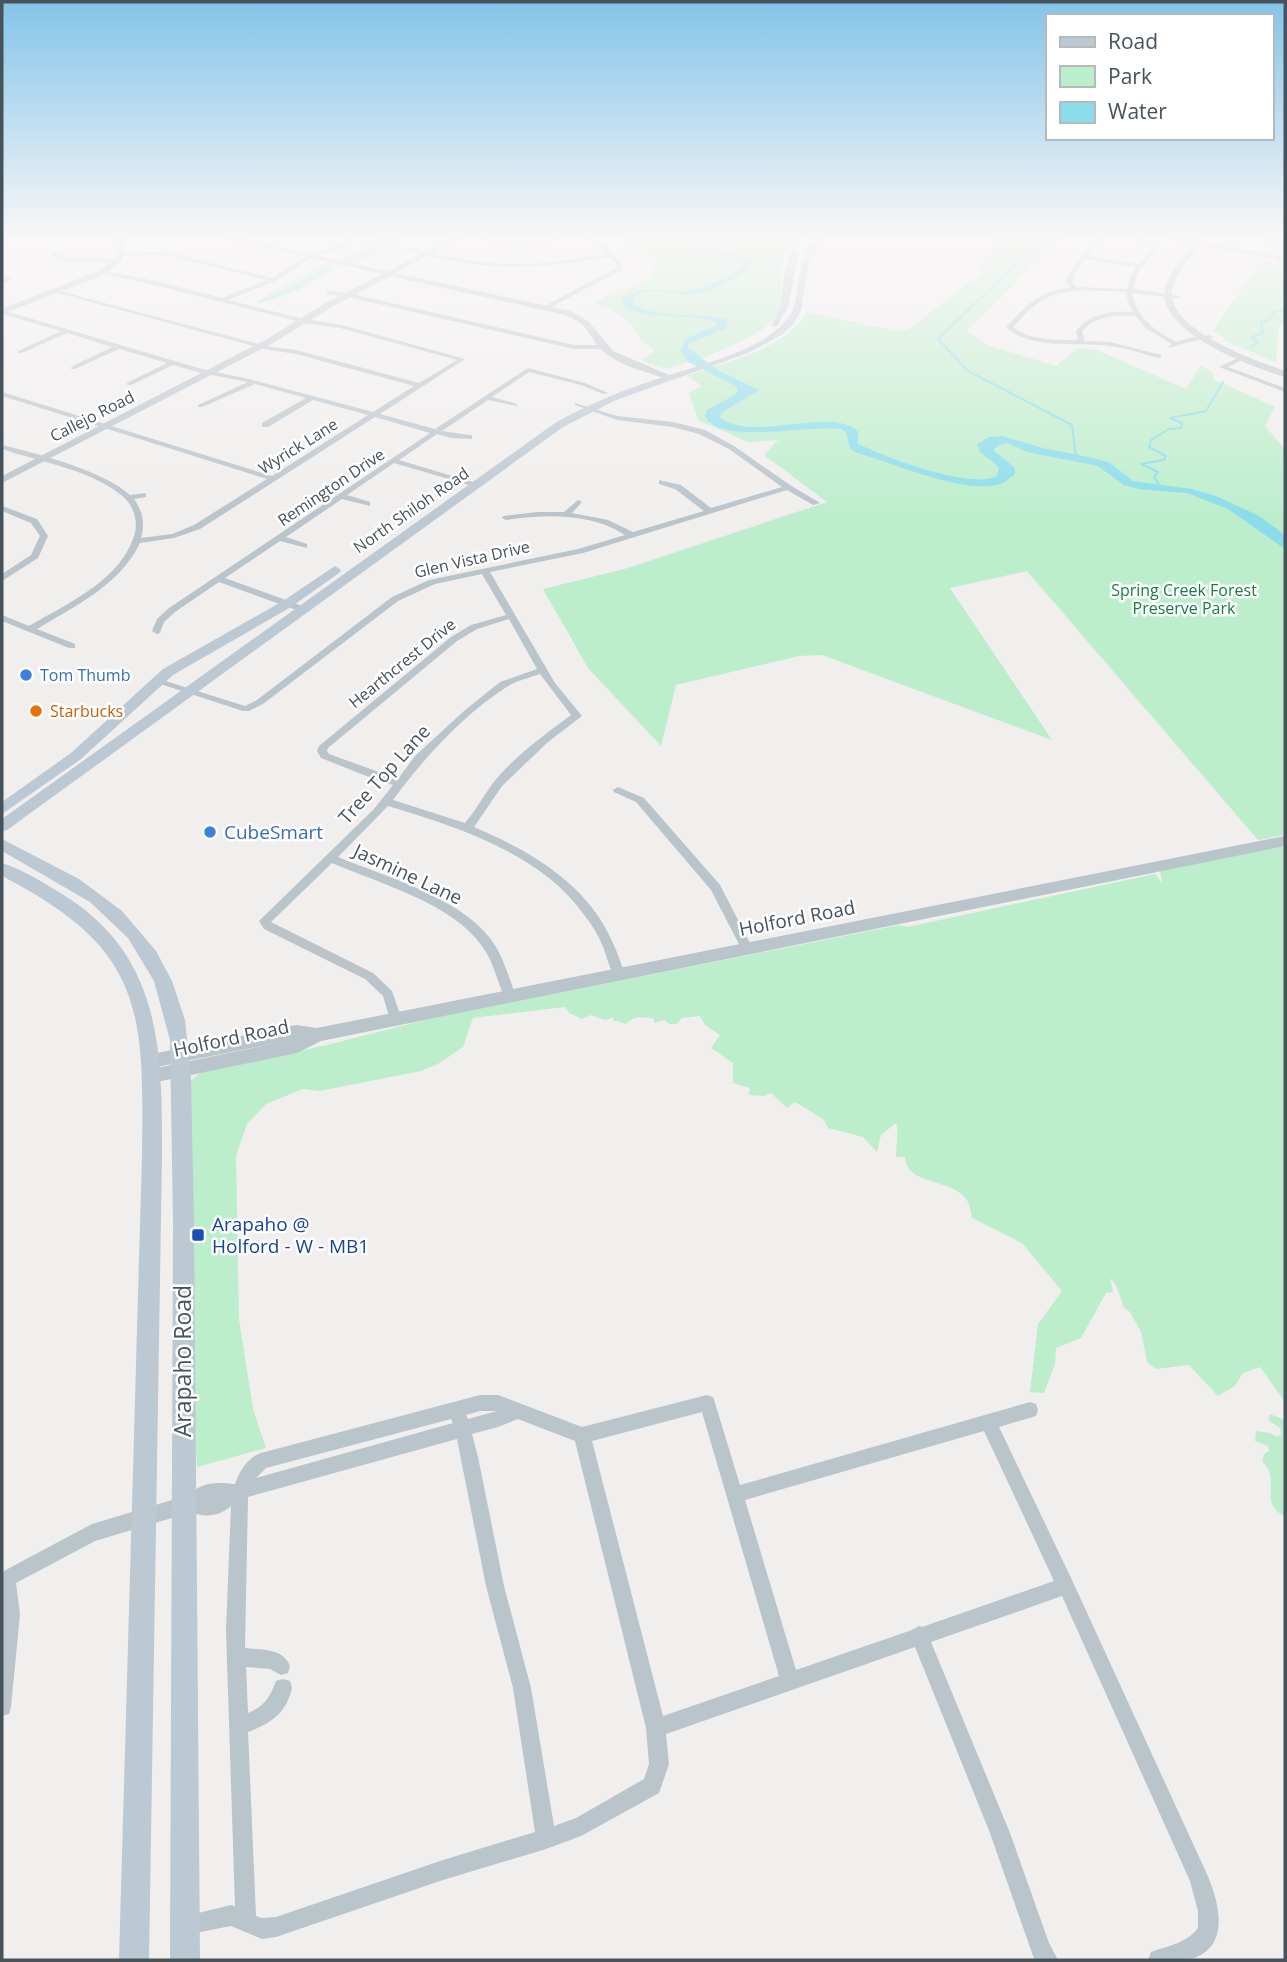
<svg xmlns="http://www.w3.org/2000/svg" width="1287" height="1962" font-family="'Open Sans',sans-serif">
<rect width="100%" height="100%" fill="#f1eeee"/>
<g fill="#bdeecc">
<path d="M379 239H402C372 250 369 269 333 261L361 251Z"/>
<path d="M626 239H797C768 261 789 289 777 314 766 337 692 363 667 368 659 369 649 363 642 360L655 350C634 338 643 339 631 324 622 313 608 309 595 304L610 294 646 281 657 265Z"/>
<path d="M995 239H1059L967 331 988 345 1056 366 1078 348 1097 350 1186 389 1201 365 1214 374 1213 379 1275 407 1265 426 1285 449V835L1258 840 1027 571 950 588 1052 740 822 655 799 656 676 685 661 746 588 668 543 589 628 568 827 502 764 455 778 440 748 442 698 420 689 393 702 386 687 376C726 361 784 351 807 312L897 331 908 329 983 273 977 268 993 253Z"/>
<path d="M1278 260 1285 261V324L1279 326 1276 362 1230 343 1213 331 1261 261 1275 264Z"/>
<path d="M327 263 341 266C320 276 282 306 259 299Z"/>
<path d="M1285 846V1402L1260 1367 1243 1373 1235 1386 1218 1396 1189 1365 1156 1369 1147 1362 1141 1332 1130 1312 1124 1308 1116 1285 1110 1278 1113 1292 1106 1293 1081 1338 1056 1348 1055 1364 1044 1393 1030 1392 1038 1324 1062 1291 1022 1243 972 1218C971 1214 970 1206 968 1202 955 1177 906 1187 905 1157H896C896 1145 899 1134 896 1123L881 1135 877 1152 863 1137 828 1128 823 1119 795 1102 787 1108 771 1093 765 1096 749 1095 750 1088 733 1083V1063L711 1048 720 1035 705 1025 700 1016 682 1018 676 1024H669L665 1020 654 1023V1019C644 1016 633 1016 626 1024L613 1020 614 1017 605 1020 591 1015 582 1019 569 1013 565 1007 473 1018 463 1047 438 1064 421 1071 320 1091 303 1089 266 1104 247 1124 236 1156 239 1319 253 1409 266 1448 197 1467 191 1354V1081L199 1073 331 1044 429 1019 899 925 907 927 1155 874 1162 883 1160 870Z"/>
<path d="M1270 1414 1285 1420V1516C1262 1506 1275 1487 1269 1471 1268 1467 1265 1465 1262 1462L1264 1454 1269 1451 1268 1446 1255 1441 1256 1431 1270 1433 1277 1437 1281 1434 1280 1428 1268 1420Z"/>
</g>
<path fill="#8bddeb" d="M675 239 712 240 723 252 752 260C749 271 742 275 733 279 721 285 710 292 696 294 676 298 647 281 632 300 643 321 705 311 728 320L727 328 688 344V348L721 372 759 390 721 413 720 418C756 443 833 405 858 432V444C886 457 969 490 997 476L999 467 980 452 977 444 989 437 1002 436 1043 448 1098 459 1110 463 1133 481 1192 489 1216 496 1259 516 1285 535V549L1228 509 1187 493 1139 489 1124 485 1098 466 1027 452 1007 443 999 445 993 450 1015 468V474C1009 479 1003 484 996 485 960 493 890 462 854 452L850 448 846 432 841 429C813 424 719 446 705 416L707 410 735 395 738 391 736 386 688 362 681 351 685 339 718 325 717 322 702 318 647 315 625 308 622 299C645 281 668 295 693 290 710 288 725 277 740 270L742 266 735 258 716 254 708 245Z"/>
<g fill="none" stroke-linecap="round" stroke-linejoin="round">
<g stroke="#8bddeb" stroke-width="2">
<path d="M1042 239 938 339 968 371 1072 425 1076 457"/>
<path d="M343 262 393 239"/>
<path d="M259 302 293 289 333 265"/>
<path d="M1252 347 1257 342 1252 337 1263 333 1261 323 1269 320 1275 311H1285"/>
<path d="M1162 489 1154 477 1158 472 1141 464 1164 460 1166 456 1149 447 1151 440 1169 429 1181 428 1182 423 1170 418 1206 411 1223 382"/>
</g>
<g fill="#bac4cb" fill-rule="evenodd">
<path d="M346 239H352L342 248 307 260 275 281 228 300 304 319 342 325 465 359 380 414 435 429 528 368 585 383 608 393 603 394 581 385 529 372 492 397 517 404V406L488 400 442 431 469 435H472V439L451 438 437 434 399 460 479 484V488L394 463 347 495 370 502V506L342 499 286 537 307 544V548L280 541 225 578 305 607V611H299L219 582 175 612 164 622 160 633 157 634 152 631 157 619 169 608 430 433 375 417 200 529 174 538 140 543C120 585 75 606 37 629L75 644V648H69L2 621V615L29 626C68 603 122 580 135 533 138 519 133 504 121 495 89 469 40 462 2 449V445C38 454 102 470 130 495L146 493V497L134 499C143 512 145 523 141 538L172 534 194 525 267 479 2 396V392L272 476 368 415 313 400 268 427H262V423L306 398 255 384 202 407H198V405L248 382 201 373 173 365 131 385H127V383L167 363 119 349 75 369H71V367L112 347 67 333 22 353H18V351L61 331 2 314V310L202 369 249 379 373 412 414 386 296 354 264 349 54 292 59 291 266 346 296 350 419 383 457 360 340 328 304 323 138 281 98 273 101 271 138 277 222 298 267 280 164 255 121 256 118 254 164 251 272 278 303 258 338 246Z"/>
<path d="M480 239 522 242 561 239 522 246Z"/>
<path d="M590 239C600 239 621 259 623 269L545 310 543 307 617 268 616 264 609 257C549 266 505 272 444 259 432 257 418 255 407 250L410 248C447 257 485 265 524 264 551 264 579 258 606 254Z"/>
<path d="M1096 239H1101L1088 256 1139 264 1154 247 1135 239H1143L1159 245 1138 272 1133 289 1180 296 1177 298 1132 293C1136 317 1156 332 1177 342L1188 338 1211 335 1213 338 1189 342 1169 348V346L1172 344 1147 329 1135 316C1115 315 1097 315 1082 331L1085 341 1110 342 1161 355V357L1159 358C1143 354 1127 348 1110 346 1080 342 1031 350 1007 328V326C1028 304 1039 291 1070 288L1066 282 1071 270ZM1086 259 1136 267 1130 277 1127 289 1076 287 1072 282 1076 271ZM1085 290 1126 292 1128 302 1133 312C1110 311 1091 313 1076 331L1078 340C1058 340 1029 341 1013 327 1039 299 1047 293 1085 290Z"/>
<path d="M53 252 68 258H118L121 260 118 262H67L51 255Z"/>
<path d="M2 275 11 279 2 284Z"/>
<path d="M328 291 348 293 574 345H602L605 347 602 349H574L348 297 326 294Z"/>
<path d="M1240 357 1245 358 1228 367 1285 388V392L1219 367Z"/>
<path d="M575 403 617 416 673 422 705 430 734 446 790 485 820 503 813 505 787 490 583 553 490 572 555 683 582 716 548 742 502 786 474 827C528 850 586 883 611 939 617 951 621 963 625 975L623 978H615C608 966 606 951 599 938 595 929 588 920 582 912 539 853 455 826 388 806L338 857C386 877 457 896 490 938 503 955 509 977 516 997L514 1000H506C497 982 494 962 482 946 452 903 378 883 332 863L271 922 373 973 392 991 402 1020 400 1024H392L390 1020 383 996 365 979 264 929 259 921 374 809 393 785 374 779 321 758 317 751 319 746 451 637 471 625 506 615 482 574 435 584 398 601 263 704 249 711H243L151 681 153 679H159L245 706 257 700 392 597 429 580 578 549 625 535C591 513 545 514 506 520L502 518 503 516 537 512H564L578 500 582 502 572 513 608 520 633 532 704 511 675 489 659 484V480L681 485 711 508 782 487 729 449 699 434 673 427 617 420 575 405ZM509 619 537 669 500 682 464 711 415 756 398 779 329 754 327 751 328 748 457 641 477 629ZM540 674 571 715C547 733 511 759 493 783 483 797 475 811 465 823L393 800C424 758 461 717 505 688 515 681 529 678 540 674Z"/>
<path d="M2 506 37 519 48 536 38 558 2 581V574L31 555 40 536 31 523 2 511Z"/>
<path d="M618 787 644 798 720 885 753 949 751 952H743L711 890 636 802 614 792 613 790Z"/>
<path d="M480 1395H498L582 1427 707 1395 713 1397 715 1403 740 1485 1030 1402 1036 1404 1038 1410 1036 1416 999 1427 1072 1580 1206 1872C1219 1901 1233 1950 1187 1960 1176 1962 1161 1960 1148 1960L1151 1952C1168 1946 1187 1943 1198 1928V1911L1190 1881 1062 1596 931 1642 1010 1833 1049 1943 1058 1960H1035L1033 1956 990 1833 915 1647 666 1734 669 1764 659 1793 581 1836 546 1849 443 1880 276 1937 262 1939 231 1926 185 1935 178 1932 175 1925 178 1918 231 1905 235 1906 226 1630 231 1506C219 1517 203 1518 189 1511L182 1515 95 1541 16 1583 20 1614 11 1707 9 1714 2 1716V1572L92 1524 182 1497 185 1499C201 1481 214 1482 235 1484 240 1471 247 1458 261 1453ZM480 1411H497L468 1419 466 1415ZM702 1412 779 1676 663 1716 592 1441ZM451 1419 453 1423 256 1478 266 1468ZM518 1419 575 1441 646 1728 649 1764 644 1779 576 1818 554 1826 531 1688 504 1586 478 1457 472 1434 498 1427ZM984 1431 1054 1581 922 1627 919 1626 912 1630 796 1670 745 1500ZM457 1439 486 1586 513 1688 535 1832 443 1860 276 1917 262 1918 256 1916 248 1732C272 1723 286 1713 292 1688L290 1681 283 1679 276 1681C270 1697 265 1706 248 1713L246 1667 270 1669 281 1675 288 1673 290 1666C283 1648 262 1650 245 1648L248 1497Z"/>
</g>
<g fill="#bac4cb" fill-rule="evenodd">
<path d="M119 239H126L122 260 104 275 2 314V309L98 271 115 259Z"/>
<path d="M228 239H242L388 271 450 239H459L396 273 570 311 588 321 613 351 676 378 669 380C649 372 625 368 608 355 587 340 595 327 565 315L390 276 330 308 273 343 2 483V476L267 339 324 304 382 274Z"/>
<path d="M1197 239 1204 240C1193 255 1176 271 1172 290 1166 330 1257 361 1285 371V377C1254 368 1156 332 1165 289 1169 270 1186 255 1197 239Z"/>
<path d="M1285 836V846L321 1041 297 1053 152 1083 146 1081 144 1076 146 1071 152 1069 296 1039 152 1068 146 1066 144 1061 146 1056 152 1054 296 1025 317 1028Z"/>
</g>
<g fill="#bcc8d2" fill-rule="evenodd">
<path d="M815 239H824L809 262 801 310 794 323 783 334 748 353 616 400 563 427 7 830 2 831V819L555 423C585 406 616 393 648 382 690 367 754 355 785 322 805 301 790 269 815 239Z"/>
<path d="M1166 239H1186L1285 257V261Z"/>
<path d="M1266 239H1277L1285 243V248Z"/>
<path d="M792 250 799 252 788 307 777 326H771L780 307 785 271Z"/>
<path d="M335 566 341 570 339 573 291 607 173 675 81 759 2 814V802L71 753 163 669 283 601Z"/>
<path d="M2 839 79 879 122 911 156 951 172 981 185 1020 191 1079 194 1222 200 1960H170L173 1222 170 1040 154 981 128 938 90 902 2 851Z"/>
<path d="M2 863C22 869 42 882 59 892 162 954 162 1048 162 1155L149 1960H119L142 1155C144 1007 143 949 2 876Z"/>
</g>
</g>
<linearGradient id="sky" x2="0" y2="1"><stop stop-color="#83c4e9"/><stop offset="0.46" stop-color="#f9f7f7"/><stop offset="1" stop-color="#f9f7f7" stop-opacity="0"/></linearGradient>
<rect width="1287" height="514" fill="url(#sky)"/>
<g fill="#3f7fe0" stroke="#fff" stroke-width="2.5">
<circle cx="26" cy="675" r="7"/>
<circle cx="210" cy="832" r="7"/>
</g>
<circle fill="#e8710a" stroke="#fff" stroke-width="2.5" cx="36" cy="711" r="7"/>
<rect fill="#1a4fb4" stroke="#fff" stroke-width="2.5" x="191" y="1228" width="14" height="14" rx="3.5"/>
<g text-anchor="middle" stroke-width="5" stroke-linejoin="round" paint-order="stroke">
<g font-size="16" fill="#47535b" stroke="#fff">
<text transform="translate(92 416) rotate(-27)" y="6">Callejo Road</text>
<text transform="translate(298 446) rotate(-32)" y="6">Wyrick Lane</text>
<text transform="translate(331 487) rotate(-34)" y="6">Remington Drive</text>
<text transform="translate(411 510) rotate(-35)" y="6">North Shiloh Road</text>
<text transform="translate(472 559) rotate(-13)" y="6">Glen Vista Drive</text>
<text transform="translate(402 663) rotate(-39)" y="6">Hearthcrest Drive</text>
</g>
<g font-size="16" fill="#187c43" stroke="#fff">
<text x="1184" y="596">Spring Creek Forest<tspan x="1184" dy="18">Preserve Park</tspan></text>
</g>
<g font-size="16" fill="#366cbe" stroke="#fff" text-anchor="start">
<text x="40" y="681">Tom Thumb</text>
</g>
<g font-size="16" fill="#c56008" stroke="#fff" text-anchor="start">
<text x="50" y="717">Starbucks</text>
</g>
<g font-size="19" fill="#47535b" stroke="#fff">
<text transform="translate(384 774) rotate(-48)" y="7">Tree Top Lane</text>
<text transform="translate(408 874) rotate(25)" y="7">Jasmine Lane</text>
<text transform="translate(797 918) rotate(-11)" y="7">Holford Road</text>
<text transform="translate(231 1038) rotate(-12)" y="7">Holford Road</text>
</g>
<g font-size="19" fill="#366cbe" stroke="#fff" text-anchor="start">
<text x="224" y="839">CubeSmart</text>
</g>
<g font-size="19" fill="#164399" stroke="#fff" text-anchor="start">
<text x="212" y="1231">Arapaho @<tspan x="212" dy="22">Holford - W - MB1</tspan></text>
</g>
<g font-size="23" fill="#47535b" stroke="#fff">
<text transform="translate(183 1361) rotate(-90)" y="8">Arapaho Road</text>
</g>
</g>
<rect width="1287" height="1962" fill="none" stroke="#47535b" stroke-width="7"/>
<rect x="1046" y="14" width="228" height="126" fill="#ffffff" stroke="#b5babd" stroke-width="2"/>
<rect x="1060" y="37" width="35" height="10" fill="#bcc8d2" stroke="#b5babd" stroke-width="2"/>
<text x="1108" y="49" font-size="21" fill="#47535b">Road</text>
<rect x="1060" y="66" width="35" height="21" fill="#bdeecc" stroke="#b5babd" stroke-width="2"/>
<text x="1108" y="84" font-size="21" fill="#47535b">Park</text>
<rect x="1060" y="102" width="35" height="21" fill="#8bddeb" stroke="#b5babd" stroke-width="2"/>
<text x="1108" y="119" font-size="21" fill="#47535b">Water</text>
</svg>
